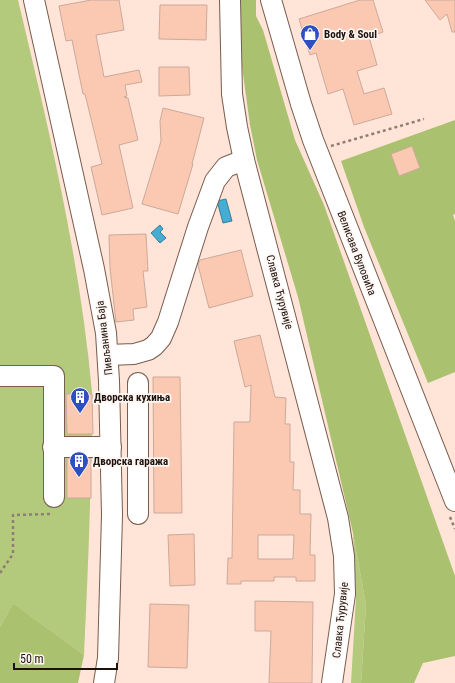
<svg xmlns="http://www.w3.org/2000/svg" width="455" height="683" font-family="'Roboto Condensed',sans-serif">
<rect width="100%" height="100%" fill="#ffe4d7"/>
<g fill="#b3c97b">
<path d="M0 0H18C49 130 80 259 92 392 94 415 91 437 91 459 90 525 87 590 84 655L13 603 0 627Z"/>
<path d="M353 533 366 605 361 683H351L356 598Z"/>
</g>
<g fill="#aac16f">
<path d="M236 0H256V16L263 30 295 140 324 205 455 576V656L423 663 414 683H361L366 605 353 533 298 297 257 160 250 125 241 59Z"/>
<path d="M455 120V214L453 215 455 221V372L428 383 364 227 341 161Z"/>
<path d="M13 603 84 655 78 683H0V627Z"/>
</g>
<g fill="#45acd4" stroke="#397e98">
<path d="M226 199 232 221 223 223 217 201Z"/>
<path d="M160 225 163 229 160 232 166 238 160 243 151 233Z"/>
</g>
<g fill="#fbc9b1" stroke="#caaa9b" fill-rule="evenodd">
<path d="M91 0H119L124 30 96 35 104 77 139 70 142 82 125 85 127 96 124 97 128 98 138 140 119 145 133 208 102 215 91 167 102 164 85 94H83L72 40 66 41 59 6Z"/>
<path d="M360 0H373L383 32 369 37 377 65 357 71 364 94 384 88 392 114 354 125 343 89 328 94 316 53 310 55 299 19Z"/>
<path d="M425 0H455V32H452L447 14 440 20Z"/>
<path d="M160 5H207L206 40 159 39Z"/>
<path d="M159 67H189L190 95 159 96Z"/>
<path d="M163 108 204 118 192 164H193L178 214 142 204 161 141 160 121Z"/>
<path d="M412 146 420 168 399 176 391 154Z"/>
<path d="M146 234 148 271H143L147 307 133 309 134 320 116 322 110 268 109 235Z"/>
<path d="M241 250 253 296 209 308 198 265 200 260Z"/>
<path d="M260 335 275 397 286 398 285 424H290V462H294L293 490H300V514H311L310 555H315V581H296V577H274V581H241V584H227L228 558H232L234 422H250L251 385 245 387 234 341ZM258 535H294L293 559H258Z"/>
<path d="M153 377H180L182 513H154Z"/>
<path d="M66 394H92L93 434H67Z"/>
<rect x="67" y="458" width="24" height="40"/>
<path d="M194 534 195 585 170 586 168 535Z"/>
<path d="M255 601 313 602 312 683H269L271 631H255Z"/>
<path d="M150 604 189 605 187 668 148 667Z"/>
</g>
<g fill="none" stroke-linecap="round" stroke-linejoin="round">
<defs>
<g id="minor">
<path d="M34 0 94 269 106 333 109 381 112 515 108 658 104 683"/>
<path d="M230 0 232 94 237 127 244 160 338 518 344 556 345 594 332 683"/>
<path d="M271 0 301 104 313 140 455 501"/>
<path d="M108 355 134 354 148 350 154 346 161 338 168 322 198 227 215 181 226 167 244 160"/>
<path d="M0 376H54V497"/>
<path d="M138 383V514"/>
<path d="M53 447H111"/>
</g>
</defs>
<use href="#minor" stroke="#785c4e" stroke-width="22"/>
<g stroke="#907d74" stroke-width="2.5" stroke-dasharray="3 3" stroke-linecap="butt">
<path d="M331 146 424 119"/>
<path d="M450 517 455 529"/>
<path d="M0 573 13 554V515L50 514"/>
</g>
<use href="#minor" stroke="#fff" stroke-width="20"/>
</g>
<defs>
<symbol id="shop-pin" viewBox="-11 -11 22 30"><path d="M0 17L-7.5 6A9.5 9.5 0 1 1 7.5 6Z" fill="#2d4fbf" stroke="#fdf6f3"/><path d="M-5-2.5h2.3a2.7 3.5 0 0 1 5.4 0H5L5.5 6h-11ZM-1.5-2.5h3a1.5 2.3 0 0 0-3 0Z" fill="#fff"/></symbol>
<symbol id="building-pin" viewBox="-11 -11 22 30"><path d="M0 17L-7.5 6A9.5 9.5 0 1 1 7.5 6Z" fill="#2d4fbf" stroke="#fdf6f3"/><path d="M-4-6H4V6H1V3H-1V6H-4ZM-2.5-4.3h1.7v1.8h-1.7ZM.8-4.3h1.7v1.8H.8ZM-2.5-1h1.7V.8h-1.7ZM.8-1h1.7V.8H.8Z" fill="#fff"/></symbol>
</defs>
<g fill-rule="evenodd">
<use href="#shop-pin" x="299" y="23" width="22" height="30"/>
<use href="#building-pin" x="69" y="386" width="22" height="30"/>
<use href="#building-pin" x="68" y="450" width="22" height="30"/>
</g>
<g text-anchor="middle" stroke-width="3.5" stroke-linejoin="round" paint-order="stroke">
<g font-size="11" font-weight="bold" fill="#1d110c" stroke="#fdf6f3" text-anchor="start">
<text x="324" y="38">Body &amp; Soul</text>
<text x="94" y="401">Дворска кухиња</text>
<text x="93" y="465">Дворска гаража</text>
</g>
<g font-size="11" fill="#1d110c" stroke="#fdf6f3">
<text transform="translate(357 253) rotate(69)" y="4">Велисава Вуловића</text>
<text transform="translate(280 292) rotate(75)" y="4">Славка Ћурувије</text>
<text transform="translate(104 338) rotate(-97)" y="4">Пивљанина Баја</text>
<text transform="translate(340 620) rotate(-84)" y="4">Славка Ћурувије</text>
</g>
</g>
<path d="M14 663v6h103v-6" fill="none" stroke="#1d110c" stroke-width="2"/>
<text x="20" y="663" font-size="12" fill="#1d110c" stroke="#fdf6f3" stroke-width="3" paint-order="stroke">50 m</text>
</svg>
